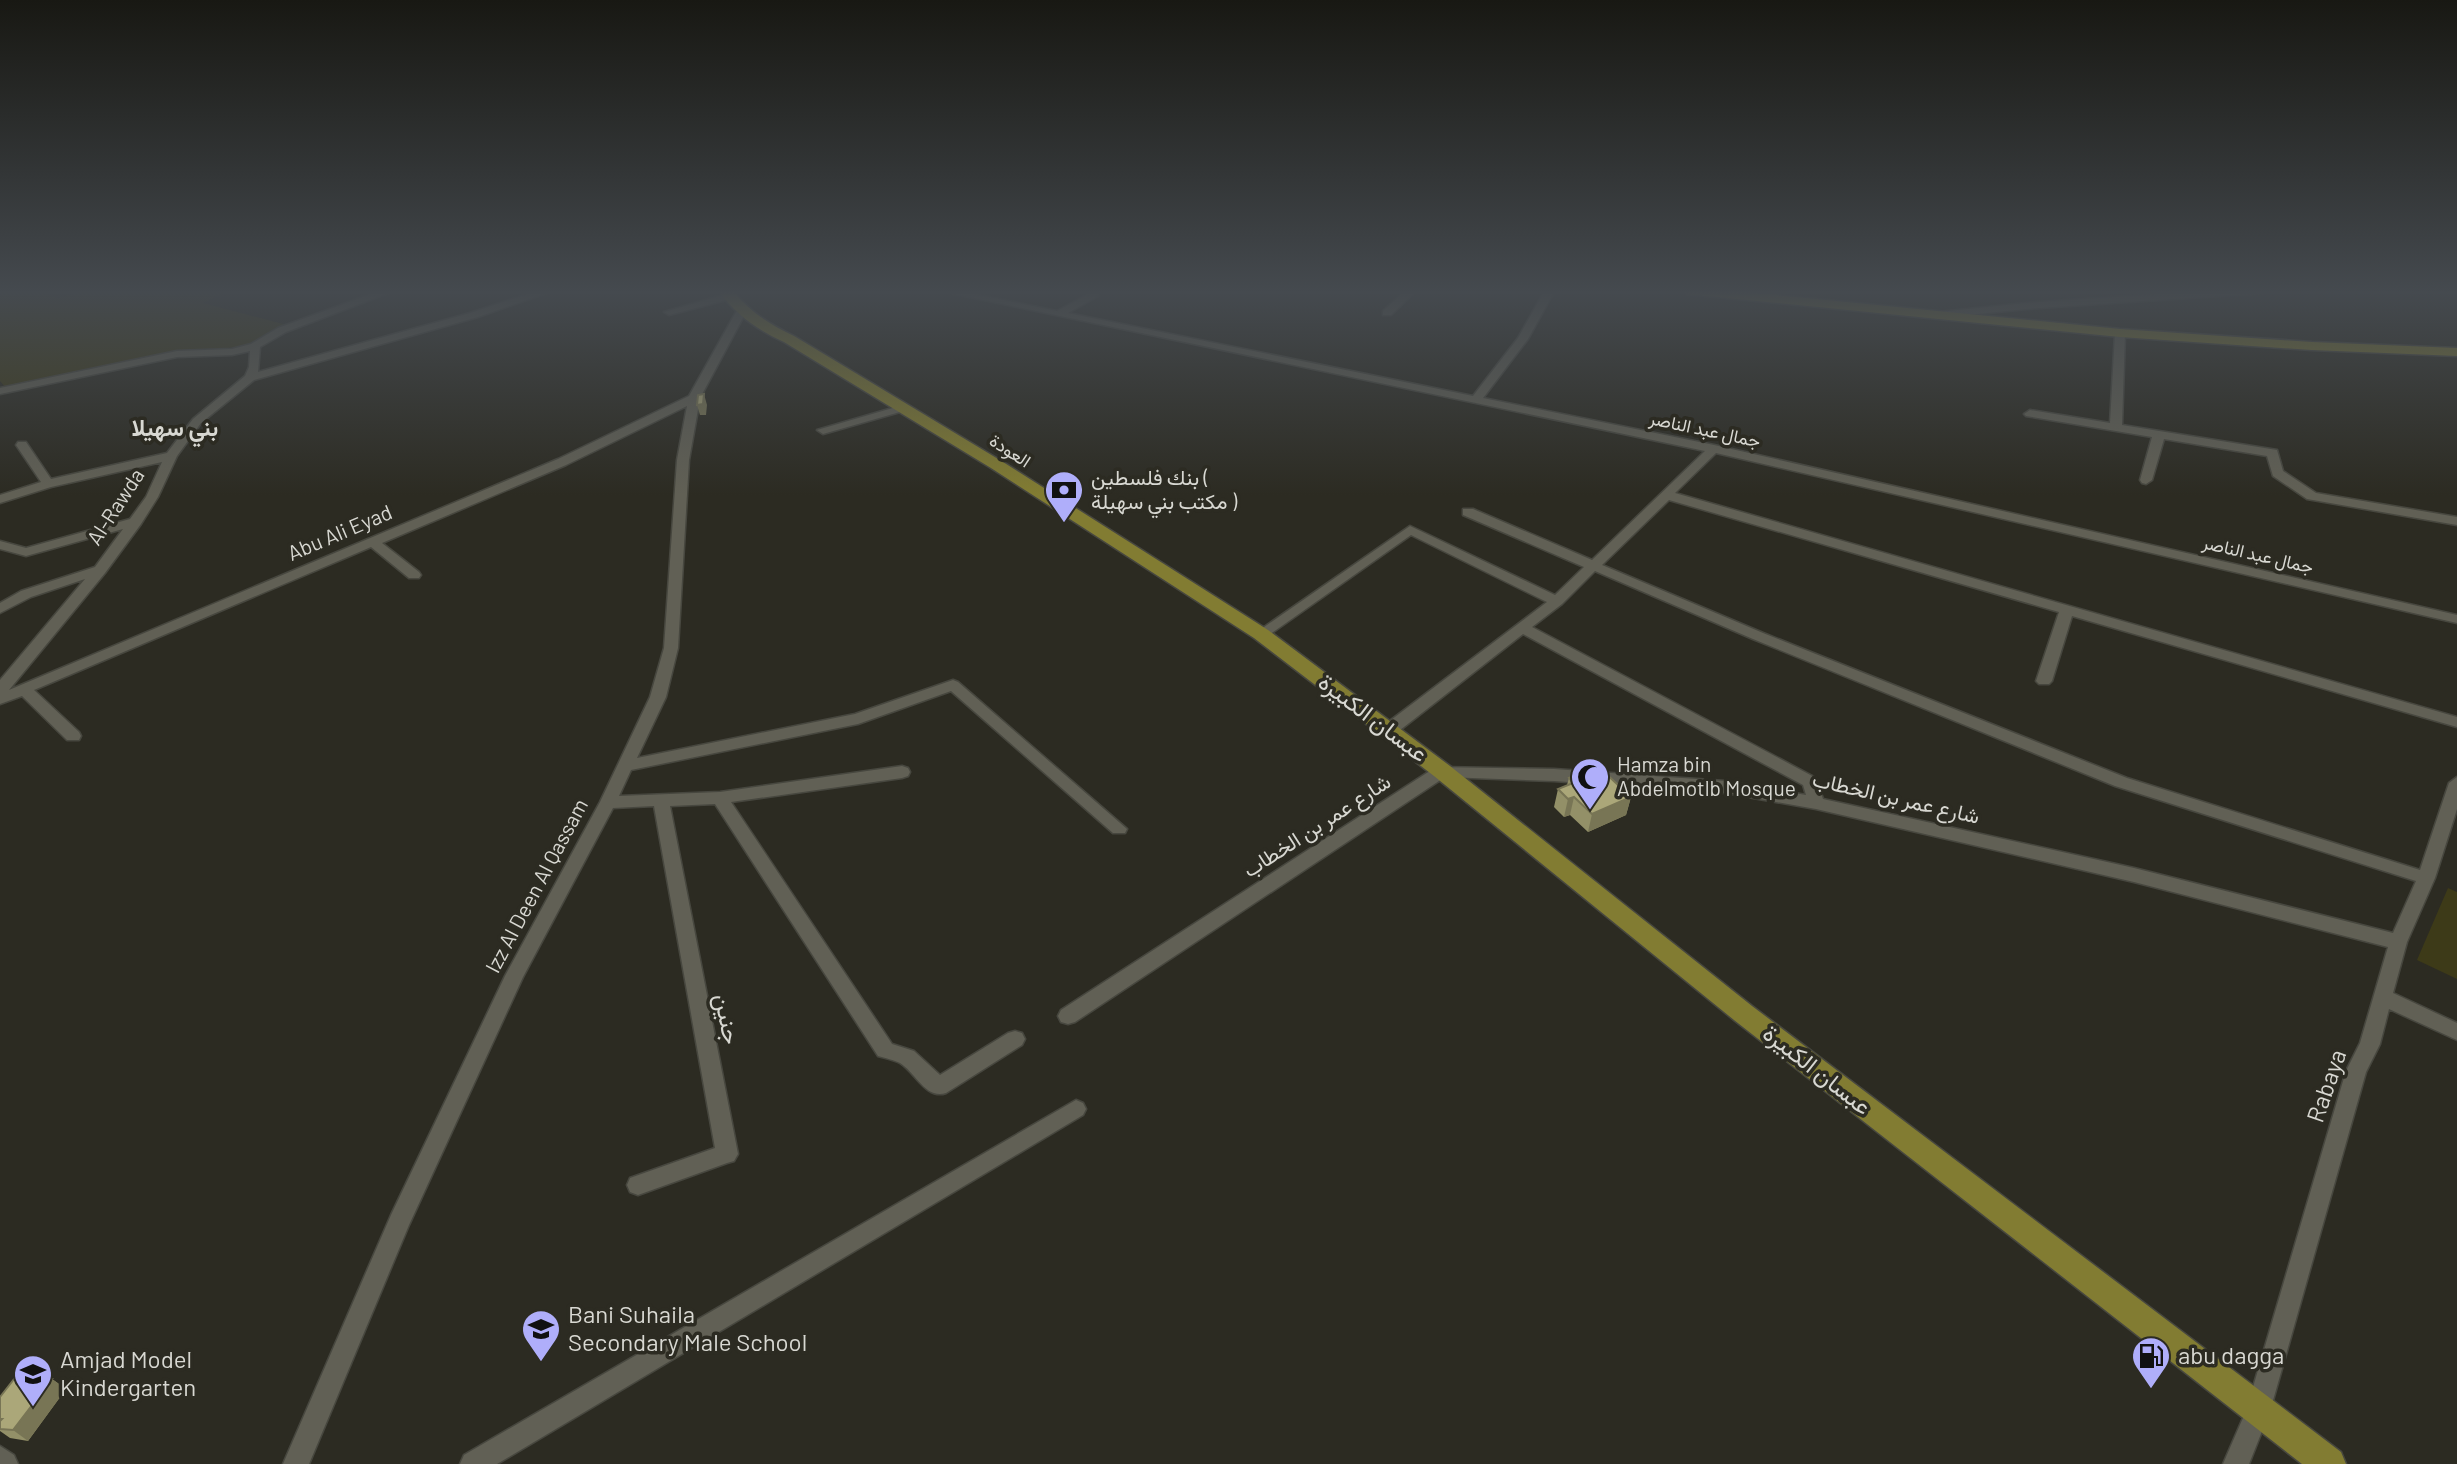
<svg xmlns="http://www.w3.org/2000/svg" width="2457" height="1464" font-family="Barlow,Vazirmatn,sans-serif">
<rect width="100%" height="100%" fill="#2c2b22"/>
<g fill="#3d3a18">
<path d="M0 290H32L58 298 90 290 113 294 123 290H230L203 303 287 325 245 347 180 350 6 388 0 381Z"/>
<path d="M2448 888 2457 892V979L2417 960Z"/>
</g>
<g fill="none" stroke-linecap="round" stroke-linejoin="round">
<defs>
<g id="minor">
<path d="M382 290H396L286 332 260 347 258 372 470 313 540 290H555L478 317 254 380 201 423 177 456 158 497 141 524 105 573 9 690 558 459 689 396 736 312 741 309 746 312 700 398 689 460 678 648 666 697 637 758 855 714 953 680 958 682 1127 829 1125 833H1113L951 691 858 724 631 770 619 796 720 792 902 766 908 768 910 772 908 776 902 778 731 802 892 1044 914 1051 940 1075 1008 1033 1015 1031 1022 1033 1025 1039 1022 1045 946 1093C926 1100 915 1072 900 1063 894 1060 885 1058 878 1056L715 804 670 806 738 1154 734 1161 727 1163 638 1195 630 1192 627 1185 630 1178 715 1148 654 806 613 808 523 977 409 1225 309 1464H283L391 1215 505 976 600 802 650 697 664 648 677 460 687 406 566 465 382 543 419 572 421 575 419 578H409L371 547 34 690 79 732 81 736 79 740H67L22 696 0 704V680L85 579 31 597 0 613V603L21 591 95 567 123 529 26 556 0 549V541L26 548 130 519 146 497 162 462 51 487 0 503V495L41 482 16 445 18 442H26L51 479 167 453 193 419 245 376 249 367 250 351 232 355 177 357 0 394V388L177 351 232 349 251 344 278 328Z"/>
<path d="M936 290H955L1057 311 1094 291 1098 292V296L1068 313 1473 396 1518 338 1545 290H1555L1528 339 1483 398 1714 445 2457 615V623L1716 453 1675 493 2457 717V727L2072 616 2052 681 2049 684H2039L2036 681 2059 612 1669 500 1602 565 1763 633 2127 778 2420 870 2449 783 2457 777V809L2435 878 2407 942 2393 993 2457 1023V1040L2389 1009 2380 1044 2366 1072 2270 1411 2249 1464H2223L2246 1411 2346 1071 2360 1043 2388 947 2134 882 1816 809 1725 793 1554 781 1445 777 1075 1022 1068 1024 1061 1022 1058 1016 1061 1010 1436 767 1554 769 1725 781 1806 795 1803 785 1523 634 1395 734H1383L1381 730 1383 726 1547 602 1411 535 1266 637H1256L1254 634 1410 526 1555 595 1584 567 1463 515V509H1473L1592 560 1705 451ZM1595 571 1753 639 2115 786 2416 881 2393 933 2134 868 1823 799 1816 778 1532 627 1562 604Z"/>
<path d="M1406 290H1417L1391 315H1383V311Z"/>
<path d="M2220 290H2268L2263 293 2026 309 1939 318 1934 315 1939 312 2026 303Z"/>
<path d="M730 293 735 296 734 298 669 315 664 312Z"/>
<path d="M2120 330 2125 333 2122 425 2277 450 2283 471 2316 493 2457 517V525L2307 499 2273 476 2267 456 2164 439 2152 480 2146 484 2142 483 2140 480 2152 437 2026 416 2024 414 2030 410 2110 423 2115 333Z"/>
<path d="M903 405 909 408 907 410 823 434 817 430Z"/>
<path d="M1076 1100 1083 1103 1086 1109 1083 1115 497 1464H460L464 1455Z"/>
<path d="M0 1446 14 1455 18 1464H0Z"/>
</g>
<g id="major">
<path d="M718 290H732C750 312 769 324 794 336L1003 462 1268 630 1450 766 1752 1006 2341 1452 2346 1464H2302L1734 1020 1434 776 1254 638 991 468 784 342C756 329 736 315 718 290Z"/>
<path d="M1679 290H1726L2120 329 2312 342 2457 348V356L2312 350 2120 337 1686 294Z"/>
</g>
</defs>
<use href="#minor" stroke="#47473f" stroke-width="3"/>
<use href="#major" stroke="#47473f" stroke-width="3"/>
<use href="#minor" fill="#616055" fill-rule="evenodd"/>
<use href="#major" fill="#827c32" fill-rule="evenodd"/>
</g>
<g fill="#939068">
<path d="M1569 778 1631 797 1626 815 1588 832 1570 815 1564 817 1554 807 1558 789 1567 785Z"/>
<path d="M52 1379 66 1389 28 1441 10 1438 0 1431V1397Z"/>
</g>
<g fill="#787555">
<path d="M704 394 707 405 706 415H700L697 405Z"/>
<path d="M1574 797 1570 815 1564 817 1568 799Z"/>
<path d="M1631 797 1626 815 1588 832 1592 814Z"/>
<path d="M52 1379 66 1389 28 1441 13 1430Z"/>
</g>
<g fill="#aba779" stroke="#787555" stroke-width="2">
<path d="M704 394 703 404 697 405 698 395Z"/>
<path d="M1603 771 1631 797 1592 814 1574 797 1568 799 1558 789 1573 783 1569 778 1584 772 1590 777Z"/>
<path d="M18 1374 52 1379 13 1430 0 1429V1421L2 1419H0V1397Z"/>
</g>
<linearGradient id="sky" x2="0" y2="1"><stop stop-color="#181813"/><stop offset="0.59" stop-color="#454a4f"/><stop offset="1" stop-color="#454a4f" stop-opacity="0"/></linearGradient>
<rect width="2457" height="495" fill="url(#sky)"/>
<defs>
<symbol id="bank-pin" viewBox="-11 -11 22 30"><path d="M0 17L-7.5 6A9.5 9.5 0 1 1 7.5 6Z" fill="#afaefa" stroke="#2c2b22"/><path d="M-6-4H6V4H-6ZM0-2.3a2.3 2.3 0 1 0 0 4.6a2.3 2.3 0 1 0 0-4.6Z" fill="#111"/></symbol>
<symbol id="mosque-pin" viewBox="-11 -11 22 30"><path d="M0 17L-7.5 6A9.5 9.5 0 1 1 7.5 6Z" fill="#afaefa" stroke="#2c2b22"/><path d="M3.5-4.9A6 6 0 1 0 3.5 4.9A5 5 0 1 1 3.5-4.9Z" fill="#111"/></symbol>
<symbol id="school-pin" viewBox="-11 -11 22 30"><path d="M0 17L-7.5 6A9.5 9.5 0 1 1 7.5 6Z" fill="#afaefa" stroke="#2c2b22"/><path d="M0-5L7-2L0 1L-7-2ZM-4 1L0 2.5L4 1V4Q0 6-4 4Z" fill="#111"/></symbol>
<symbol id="fuel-pin" viewBox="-11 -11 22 30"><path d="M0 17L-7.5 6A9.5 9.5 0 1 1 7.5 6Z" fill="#afaefa" stroke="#2c2b22"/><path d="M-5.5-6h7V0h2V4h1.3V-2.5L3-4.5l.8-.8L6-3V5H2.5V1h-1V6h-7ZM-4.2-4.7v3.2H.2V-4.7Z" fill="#111"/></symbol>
</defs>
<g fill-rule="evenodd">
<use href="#bank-pin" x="1042" y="468" width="44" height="60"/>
<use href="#mosque-pin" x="1568" y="755" width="44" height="60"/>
<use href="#school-pin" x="519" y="1307" width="44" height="60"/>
<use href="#fuel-pin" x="2129" y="1334" width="44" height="60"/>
<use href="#school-pin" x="11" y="1352" width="44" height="60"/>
</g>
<g text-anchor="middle" stroke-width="7" stroke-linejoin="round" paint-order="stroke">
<g font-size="18" fill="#d8d8d2" stroke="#2c2b22">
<text transform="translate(1705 430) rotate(12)" y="6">جمال عبد الناصر</text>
<text transform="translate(1010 451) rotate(33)" y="6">العودة</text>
<text transform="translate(2258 555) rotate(13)" y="6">جمال عبد الناصر</text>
</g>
<g font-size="21" fill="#d8d8d2" stroke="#2c2b22" text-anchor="start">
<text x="1091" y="485">بنك فلسطين (<tspan x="1091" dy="24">مكتب بني سهيلة )</tspan></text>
<text x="1617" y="772">Hamza bin<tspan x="1617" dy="24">Abdelmotlb Mosque</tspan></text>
</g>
<g font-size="21" fill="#d8d8d2" stroke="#2c2b22">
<text transform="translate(116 507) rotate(-57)" y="7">Al-Rawda</text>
<text transform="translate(340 533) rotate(-23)" y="7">Abu Ali Eyad</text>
<text transform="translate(1896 798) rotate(13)" y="7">شارع عمر بن الخطاب</text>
<text transform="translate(1317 826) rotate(-33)" y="7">شارع عمر بن الخطاب</text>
<text transform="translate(537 886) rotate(-62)" y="7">Izz Al Deen Al Qassam</text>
</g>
<g font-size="23" font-weight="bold" fill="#d8d8d2" stroke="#2c2b22">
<text x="175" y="436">بني سهيلا</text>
</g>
<g font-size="24" fill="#d8d8d2" stroke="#2c2b22">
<text transform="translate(1373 718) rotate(37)" y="8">عبسان الكبيرة</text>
<text transform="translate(727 1019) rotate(79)" y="8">جنين</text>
<text transform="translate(1817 1070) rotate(38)" y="8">عبسان الكبيرة</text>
<text transform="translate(2327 1086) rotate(-71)" y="8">Rabaya</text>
</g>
<g font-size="24" fill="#d8d8d2" stroke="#2c2b22" text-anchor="start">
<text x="568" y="1323">Bani Suhaila<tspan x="568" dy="28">Secondary Male School</tspan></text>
<text x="2178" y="1364">abu dagga</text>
<text x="60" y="1368">Amjad Model<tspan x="60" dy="28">Kindergarten</tspan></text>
</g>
</g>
</svg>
